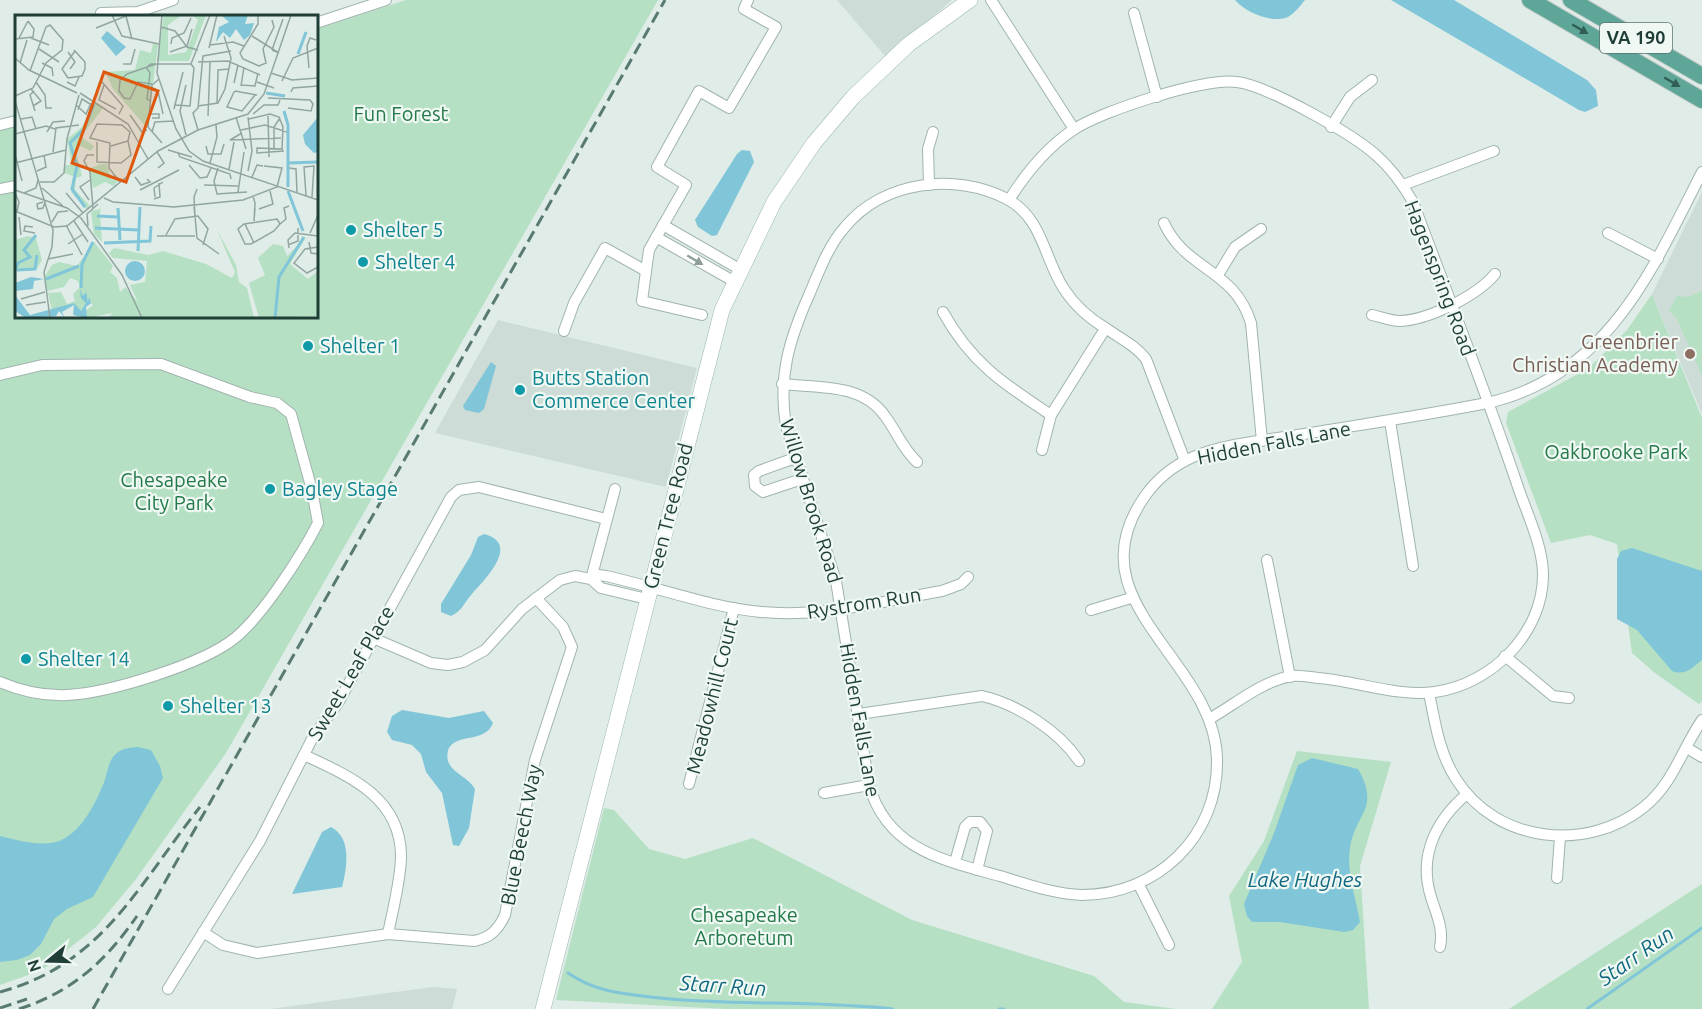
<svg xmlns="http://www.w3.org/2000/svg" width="1702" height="1009" font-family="Ubuntu,sans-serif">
<rect width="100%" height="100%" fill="#dfece7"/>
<g fill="#cddcd6">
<path d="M837 0H952L886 57Z"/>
<path d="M1702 192V414L1652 294Z"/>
<path d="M498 320 697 368 666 487 435 433Z"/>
<path d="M433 987 457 989 452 1009H270Z"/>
</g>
<g fill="#b5e0c3">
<path d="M406 0H658L226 753 136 879 96 927 42 970 0 985V130L16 126V316H316L317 29Z"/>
<path d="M1702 291V376L1676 317 1669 311 1677 296 1688 297Z"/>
<path d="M1652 294 1702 418V701L1699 704 1655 673 1632 653 1617 544 1590 535 1551 543 1506 423 1508 412 1589 368 1627 330Z"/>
<path d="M1297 751 1391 762 1360 866 1369 1009H1212L1242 962 1229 896 1264 841Z"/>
<path d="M604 808 614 810 649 849 685 859 753 838 912 920 1094 976 1124 1002 1176 1009H726L556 1000Z"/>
<path d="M1702 884V1009H1509Z"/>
</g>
<g fill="#80c6d8">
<path d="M1235 0H1305C1301 5 1294 14 1288 17 1272 24 1245 12 1235 0Z"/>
<path d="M1391 0H1454L1587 80 1596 90 1598 106 1585 112 1579 110Z"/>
<path d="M742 150 750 151 754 162 717 235 712 236 698 227 695 220 737 154Z"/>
<path d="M491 362 496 366 484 409 479 413 465 410 463 406Z"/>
<path d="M484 534C523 544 481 583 471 595 464 603 462 611 451 616L441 612V604L471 555 478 537Z"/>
<path d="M1632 548 1702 571V660C1692 668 1685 676 1672 671L1637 630 1617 619V559L1621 551Z"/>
<path d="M402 710 449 718 484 711 493 723C485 744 456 732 448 750 443 772 467 774 475 789L469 828 459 846 453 845 442 793 426 772 421 754 412 745 392 740 387 732 392 716Z"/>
<path d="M138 747 151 750 160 766 163 778 93 897 67 909 54 919 41 944 30 955 17 960 0 962V836C16 840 34 845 51 843 76 840 93 809 102 787 107 778 107 765 113 757 120 748 128 748 138 747Z"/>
<path d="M1312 758 1358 769C1381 809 1355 813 1350 848 1346 872 1356 898 1360 922L1353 930 1344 932 1280 922H1252L1247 916 1244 904 1274 833 1298 765Z"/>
<path d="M331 827C352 838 347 867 342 887L292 894 322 832Z"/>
</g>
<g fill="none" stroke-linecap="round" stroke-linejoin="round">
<g stroke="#80c6d8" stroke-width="3">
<path d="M568 973C597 993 626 994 660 998 737 1006 815 1000 893 1009"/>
<path d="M999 1009H1004"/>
<path d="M1587 1009 1702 928"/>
</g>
<defs>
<g id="street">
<path d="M991 0 1074 129"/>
<path d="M101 13 138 12 173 0"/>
<path d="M1134 13 1157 97"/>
<path d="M316 23 386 0"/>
<path d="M0 125 16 121"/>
<path d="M1331 127 1350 97 1372 80"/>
<path d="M929 185 928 149 933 132"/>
<path d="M1403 185 1494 151"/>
<path d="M0 189 16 186"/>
<path d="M1009 200C1026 173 1046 148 1073 130 1101 111 1203 78 1237 82 1268 86 1353 134 1377 156 1392 169 1403 185 1413 202 1448 296 1485 389 1517 484 1526 512 1543 545 1543 575 1543 633 1492 684 1435 692 1397 697 1357 681 1318 678 1310 677 1300 675 1291 676 1263 681 1235 704 1211 718"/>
<path d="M1164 223C1186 271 1234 268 1251 323L1262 441"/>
<path d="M663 225 741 270"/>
<path d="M1608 233 1658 259"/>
<path d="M656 237 735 282"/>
<path d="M646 271 642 301 702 315"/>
<path d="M1218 275 1235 247 1261 229"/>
<path d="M943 312C971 363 1004 384 1051 415"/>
<path d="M1372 315C1381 317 1391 321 1400 321 1428 320 1477 296 1495 274"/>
<path d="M564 331 574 303 605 248 646 271 649 250 686 185 657 167 699 91 729 108 776 27 744 9 748 0"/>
<path d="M0 375 42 365 161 364 250 397 277 403 291 414 312 490 318 523C301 556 263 615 235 638 203 664 109 693 67 695 44 696 21 691 0 682"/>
<path d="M782 384C818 388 862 383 885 416 897 432 902 448 917 462"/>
<path d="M1390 421 1413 566"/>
<path d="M1042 450 1051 415 1105 329"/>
<path d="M795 458 759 471 754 475 755 486 763 492 802 479"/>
<path d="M1185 461 1146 359C1135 345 1121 339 1107 329 1090 319 1075 306 1064 289 1044 259 1043 218 1007 199 955 172 883 181 845 227 828 246 819 272 809 295 789 340 778 377 786 426L836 581 869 785C887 849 942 860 1000 876 1026 884 1054 894 1082 895 1157 895 1219 836 1217 759 1215 659 1070 602 1145 496 1157 479 1175 465 1193 457 1227 443 1268 440 1304 434 1365 424 1426 415 1487 403 1608 376 1652 270 1702 172"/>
<path d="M1267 560 1290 677"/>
<path d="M647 599 601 588 591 579 598 575 606 576C657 587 709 607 761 612 821 618 883 601 942 591L961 584 968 577"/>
<path d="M1091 610 1131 598"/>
<path d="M373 638 431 663 448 665 463 662 485 650 522 609 560 580 575 576 591 579 615 489"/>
<path d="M1505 656 1553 696 1569 698"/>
<path d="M1429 693C1435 722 1439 753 1456 779 1496 843 1587 853 1644 807 1673 784 1682 749 1702 720"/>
<path d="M859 714 982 696C1017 704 1059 731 1079 761"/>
<path d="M1687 748 1702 757"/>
<path d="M304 755C349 776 400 797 401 855 401 880 393 908 388 934"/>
<path d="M689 784 734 608"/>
<path d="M824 793 869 785"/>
<path d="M955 862 965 827 970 822H980L987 831 977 870"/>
<path d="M1557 878 1560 837"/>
<path d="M1139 885 1169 945"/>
<path d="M203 932 223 945 257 953 388 934 474 941C490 938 498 930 505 915L535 760 572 647 563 627 536 598"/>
<path d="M1440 947C1444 928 1436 914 1431 897 1418 856 1436 820 1467 794"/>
<path d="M168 989 260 841 313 737 338 703 451 497 459 490 479 487 606 519"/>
</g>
<path id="secondary" d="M543 1009 722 310 774 202 814 143 853 97 909 44 970 0"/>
<g id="primary">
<path d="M1530 0 1702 100"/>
<path d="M1571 0 1702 76"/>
</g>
</defs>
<use href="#street" stroke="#a1b4af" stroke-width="12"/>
<use href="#secondary" stroke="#9cb9b0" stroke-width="16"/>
<use href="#primary" stroke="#c0c9c7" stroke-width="18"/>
<use href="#street" stroke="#fff" stroke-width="10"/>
<use href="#secondary" stroke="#fff" stroke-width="15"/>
<use href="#primary" stroke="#5ea798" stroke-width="16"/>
<g stroke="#587a72" stroke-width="3" stroke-dasharray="12 6" stroke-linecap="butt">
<path d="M0 992C103 964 138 885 200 807"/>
<path d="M0 1008 27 999"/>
<path d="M19 1009C72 992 106 961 137 916"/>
<path d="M93 1009 665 0"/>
</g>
</g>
<defs><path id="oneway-solid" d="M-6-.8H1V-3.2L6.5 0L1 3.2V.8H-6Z" transform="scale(1.5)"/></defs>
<g fill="#315e54">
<use href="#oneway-solid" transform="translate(1580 29) rotate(30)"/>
<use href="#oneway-solid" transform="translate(1672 82) rotate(30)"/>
</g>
<use fill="#8e9e9b" href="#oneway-solid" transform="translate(695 260) rotate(30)"/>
<g fill="#0f9aa8" stroke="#f0f8f4" stroke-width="2">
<circle cx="351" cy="230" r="6"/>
<circle cx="363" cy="262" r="6"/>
<circle cx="308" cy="346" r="6"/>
<circle cx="520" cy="390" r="6"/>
<circle cx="270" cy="489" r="6"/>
<circle cx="26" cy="659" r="6"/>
<circle cx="168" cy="706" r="6"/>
</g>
<circle fill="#8d6e63" stroke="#f0f8f4" stroke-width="2" cx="1690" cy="354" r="6"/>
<g text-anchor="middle" stroke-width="4.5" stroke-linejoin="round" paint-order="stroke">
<rect fill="#f0f8f4" stroke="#5d7670" stroke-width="1.5" x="1600" y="23" width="72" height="30" rx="4.5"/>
<g font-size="18" font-weight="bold" fill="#1e3e37">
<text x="1636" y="44">VA 190</text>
</g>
<g font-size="20" fill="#237949" stroke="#f0f8f4">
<text x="401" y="121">Fun Forest</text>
<text x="1616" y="459">Oakbrooke Park</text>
<text x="174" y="487">Chesapeake<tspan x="174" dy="23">City Park</tspan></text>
<text x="744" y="922">Chesapeake<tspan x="744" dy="23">Arboretum</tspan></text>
</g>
<g font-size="20" fill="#0d838f" stroke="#f0f8f4" text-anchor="start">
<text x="363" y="237">Shelter 5</text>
<text x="375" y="269">Shelter 4</text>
<text x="320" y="353">Shelter 1</text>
<text x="532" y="385">Butts Station<tspan x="532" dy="23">Commerce Center</tspan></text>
<text x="282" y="496">Bagley Stage</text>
<text x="38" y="666">Shelter 14</text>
<text x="180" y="713">Shelter 13</text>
</g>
<g font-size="20" fill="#1e3e37" stroke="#f0f8f4">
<text transform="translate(1440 278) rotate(69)" y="7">Hagenspring Road</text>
<text transform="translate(1274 443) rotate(-11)" y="7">Hidden Falls Lane</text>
<text transform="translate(811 501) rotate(73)" y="7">Willow Brook Road</text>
<text transform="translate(668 516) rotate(-76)" y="7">Green Tree Road</text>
<text transform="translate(864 603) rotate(-9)" y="7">Rystrom Run</text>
<text transform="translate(351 673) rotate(-60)" y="7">Sweet Leaf Place</text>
<text transform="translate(712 696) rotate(-76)" y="7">Meadowhill Court</text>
<text transform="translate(860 720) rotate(80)" y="7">Hidden Falls Lane</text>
<text transform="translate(521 835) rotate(-79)" y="7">Blue Beech Way</text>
</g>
<g font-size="20" fill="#785e54" stroke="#f0f8f4" text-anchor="end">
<text x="1678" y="349">Greenbrier<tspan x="1678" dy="23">Christian Academy</tspan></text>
</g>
<g font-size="21" font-style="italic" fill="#116881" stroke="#f0f8f4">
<text x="1305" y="887">Lake Hughes</text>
<text transform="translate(1636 956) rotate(-35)" y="7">Starr Run</text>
<text transform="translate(723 986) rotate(4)" y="7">Starr Run</text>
</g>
</g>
<g transform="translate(15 15)">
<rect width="303" height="303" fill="#dfece7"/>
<path d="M149 0H167L153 10V40L171 37 183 5 177 0H191L174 46H142ZM138 28 143 30 132 113 98 74 90 57 120 55 125 35 136 38ZM79 87 88 93 66 122 79 131 76 136 63 130 61 136 67 161 61 163 60 175 76 192 72 195 56 177 58 161 49 158 50 150H57L52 124 67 112ZM85 149H92L96 164 103 166 99 171 90 167 78 173 74 154ZM86 188 85 198 87 227 79 219 76 196 85 194ZM202 215 221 250 224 267 232 273 239 303H92L98 298 72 303 69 297 78 290 69 281 71 289 65 297 59 288 37 295 33 278 46 277 52 289 60 286 58 279 65 272 63 266 55 263 49 272 32 276 30 261 37 250 44 247 62 251 79 227 98 251 95 257 102 263 105 277 110 272 123 287 115 270 130 267 132 246 98 243 94 238 99 233 134 240 148 236 191 249 217 263 220 257ZM13 221 21 223 27 245 22 254 0 256V225ZM291 222 275 249 293 264 303 256V301L244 303 234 268 250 260 243 243 258 229 268 231 272 241Z" fill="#b5e0c3"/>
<path d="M206 0H233L230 9 239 8 235 20 229 25 221 14 215 23 208 17 201 27 204 12 214 7ZM92 16 111 32 101 41 86 23ZM303 102V137L299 138 290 129 288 120ZM110 256a10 10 0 1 1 20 0a10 10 0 1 1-20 0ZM16 262 29 264 19 266 18 274 0 276V268ZM65 274 68 281 71 277 73 287 74 282 76 288 79 286 71 292 72 303 58 300 59 290 47 297 50 303 44 296 41 301 11 303 0 296V280L15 300 59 288 66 296 71 288 66 283Z" fill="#80c6d8"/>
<path fill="none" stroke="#80c6d8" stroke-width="3" d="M283 39 291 17M251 78 270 81M269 96 273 110V172M273 148 303 147M273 176 288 216M70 192 57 174 62 151 55 128 69 114 79 89M103 193 105 225M82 201 103 202M80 213 124 215M89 228 135 226 136 211M123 236 125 192M0 255 3 248 15 242 9 235 21 220M2 255 20 254 22 240M31 264 64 251M66 273 67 249 78 227M260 303 264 262 289 222"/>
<path fill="none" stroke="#92a6a1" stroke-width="1.5" d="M97 0 107 21 144 29M147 0 142 58 161 114 174 136 188 146 303 185M243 0V9L225 38 228 44 244 51 251 48 248 34 259 12 257 5M146 12 160 16 172 32 183 35M81 13 111 1 117 24M237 21 264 38 257 35M4 23 13 6M16 23 34 30M0 24 18 22 19 14 13 6M156 29 157 23 169 18 176 3M195 30 218 27 229 31M194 33 202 0M24 34 44 47M257 35 268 4M53 37 60 47 55 54M155 37 172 31 177 14M0 43 14 55 62 78M183 47 213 46 245 60M5 48 12 25M27 48 37 53 38 61M108 49H116L120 34M141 49H176L195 0M133 51 136 49H141L112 59 105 65 104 76 109 83 115 84 123 67 137 69M131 52 135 58 132 84 136 86M294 53 292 31 295 23 301 25M256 58 277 65 303 63M53 63 67 61 70 54V47L59 35M53 63 47 54 60 36M144 64 137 70 133 112 147 128M267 66 278 43 303 33M21 67 30 80 31 93H37M52 67 60 71 64 62M87 67 108 91 104 99M242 67 259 73M219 68 223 50M89 70 84 85 101 94M226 70 240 71 243 58M226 71 229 52M136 72 143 76 148 99M16 74 26 86 18 91M19 76 15 80 20 96M276 77 278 73 303 71M65 78 113 109 133 144M240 80 227 96 212 92 219 77 221 76 225 77 242 80M0 81 18 73 31 48 47 35 48 25 35 10 31 12 15 56M253 83 295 85 298 89 296 96 273 93M0 86 38 215 37 232 29 257 35 303M202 89 203 55 214 54M61 90 71 99 76 88M160 90 175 91 179 53 176 49M183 91 203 88 210 74 216 43 209 21M159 94 168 57M63 95 67 84 75 89M135 99H144V103H137M238 99 249 90H263L265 85M253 99 254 142M115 100 127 117 132 115M193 101 195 47M221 102 231 134M6 104 17 102 21 114M234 104 255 99 264 102 268 112 267 134M183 115 178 98 183 93 188 41 216 36M226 115 250 110 272 117M32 117 38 107 50 106M137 117 140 107 158 106M227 118 215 125 266 123M0 119 31 111 40 114M171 120 165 96 171 70M82 127V147L106 148 116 140 113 126M96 131 113 126 115 117 107 110 82 109 75 123 95 128 94 153 105 167M191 131 193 139H206L209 129M242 133 267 134 268 136 242 138ZM259 134V112L265 103M153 135 177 142M38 137 41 113 64 110M142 137 149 148 143 153M163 138 165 142 215 159 216 164M0 139 7 166M0 148 51 135M195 148 202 122 201 110M174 150 185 163 192 162 196 153M203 153 199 166 202 179 232 177M274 153 281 154 282 177M214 154 219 127M22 156 31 152 29 140M233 156 237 136 233 102M120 162 126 170 135 167 132 164M237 162 242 150 248 151M25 167H39L49 158 52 124 64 80M189 170 223 171M27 173 48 191M0 175 52 193 66 203 107 260 127 303M125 175 164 155M223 177 229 137M0 178 4 187 2 197M9 178 21 173 23 165M51 178 68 198M291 180 289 152 299 151 297 182M238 181 240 188 239 206 240 193M140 182 139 173 148 167M89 183 98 187 159 192 228 185 262 172 267 153 249 151M139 184 145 182 144 168M74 185 65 172 75 165M28 187 22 189 23 194 28 193 30 187M179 192 180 201 179 182 182 174M78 193 75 157 69 146 72 140H79M244 194 258 189 255 176M0 196 39 212 52 211 143 136 183 115 233 99 249 79 276 0M180 201 182 223 204 239M4 202 6 220M262 204 265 209 259 216 236 229H230L223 214 229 209ZM59 206 73 227M37 207 43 197 53 196M230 209 239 228M265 209 271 204 269 193 274 191M51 210 67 240M73 211 72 199 83 189M18 212 10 211 9 216 20 218M295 218 303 200M151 220 160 204 183 201 193 214 188 230M142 221H180M294 227 296 238 303 239M53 229 68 219M273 230 283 226V213M303 232 290 234 279 248 292 258 303 252M274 233 273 225 280 218 303 221M33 244 58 239M6 284 30 277M11 290 31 287"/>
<path fill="#de580e" fill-opacity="0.15" stroke="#de580e" stroke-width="3" d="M89 57 143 76 111 167 57 148Z"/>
<rect width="303" height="303" fill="none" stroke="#1e3e37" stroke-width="3"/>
</g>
<g transform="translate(48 961) rotate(251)" stroke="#f0f8f4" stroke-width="4.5" paint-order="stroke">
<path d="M0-4.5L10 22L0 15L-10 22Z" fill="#1e3e37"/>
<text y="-9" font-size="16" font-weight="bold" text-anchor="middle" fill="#1e3e37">N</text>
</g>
</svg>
